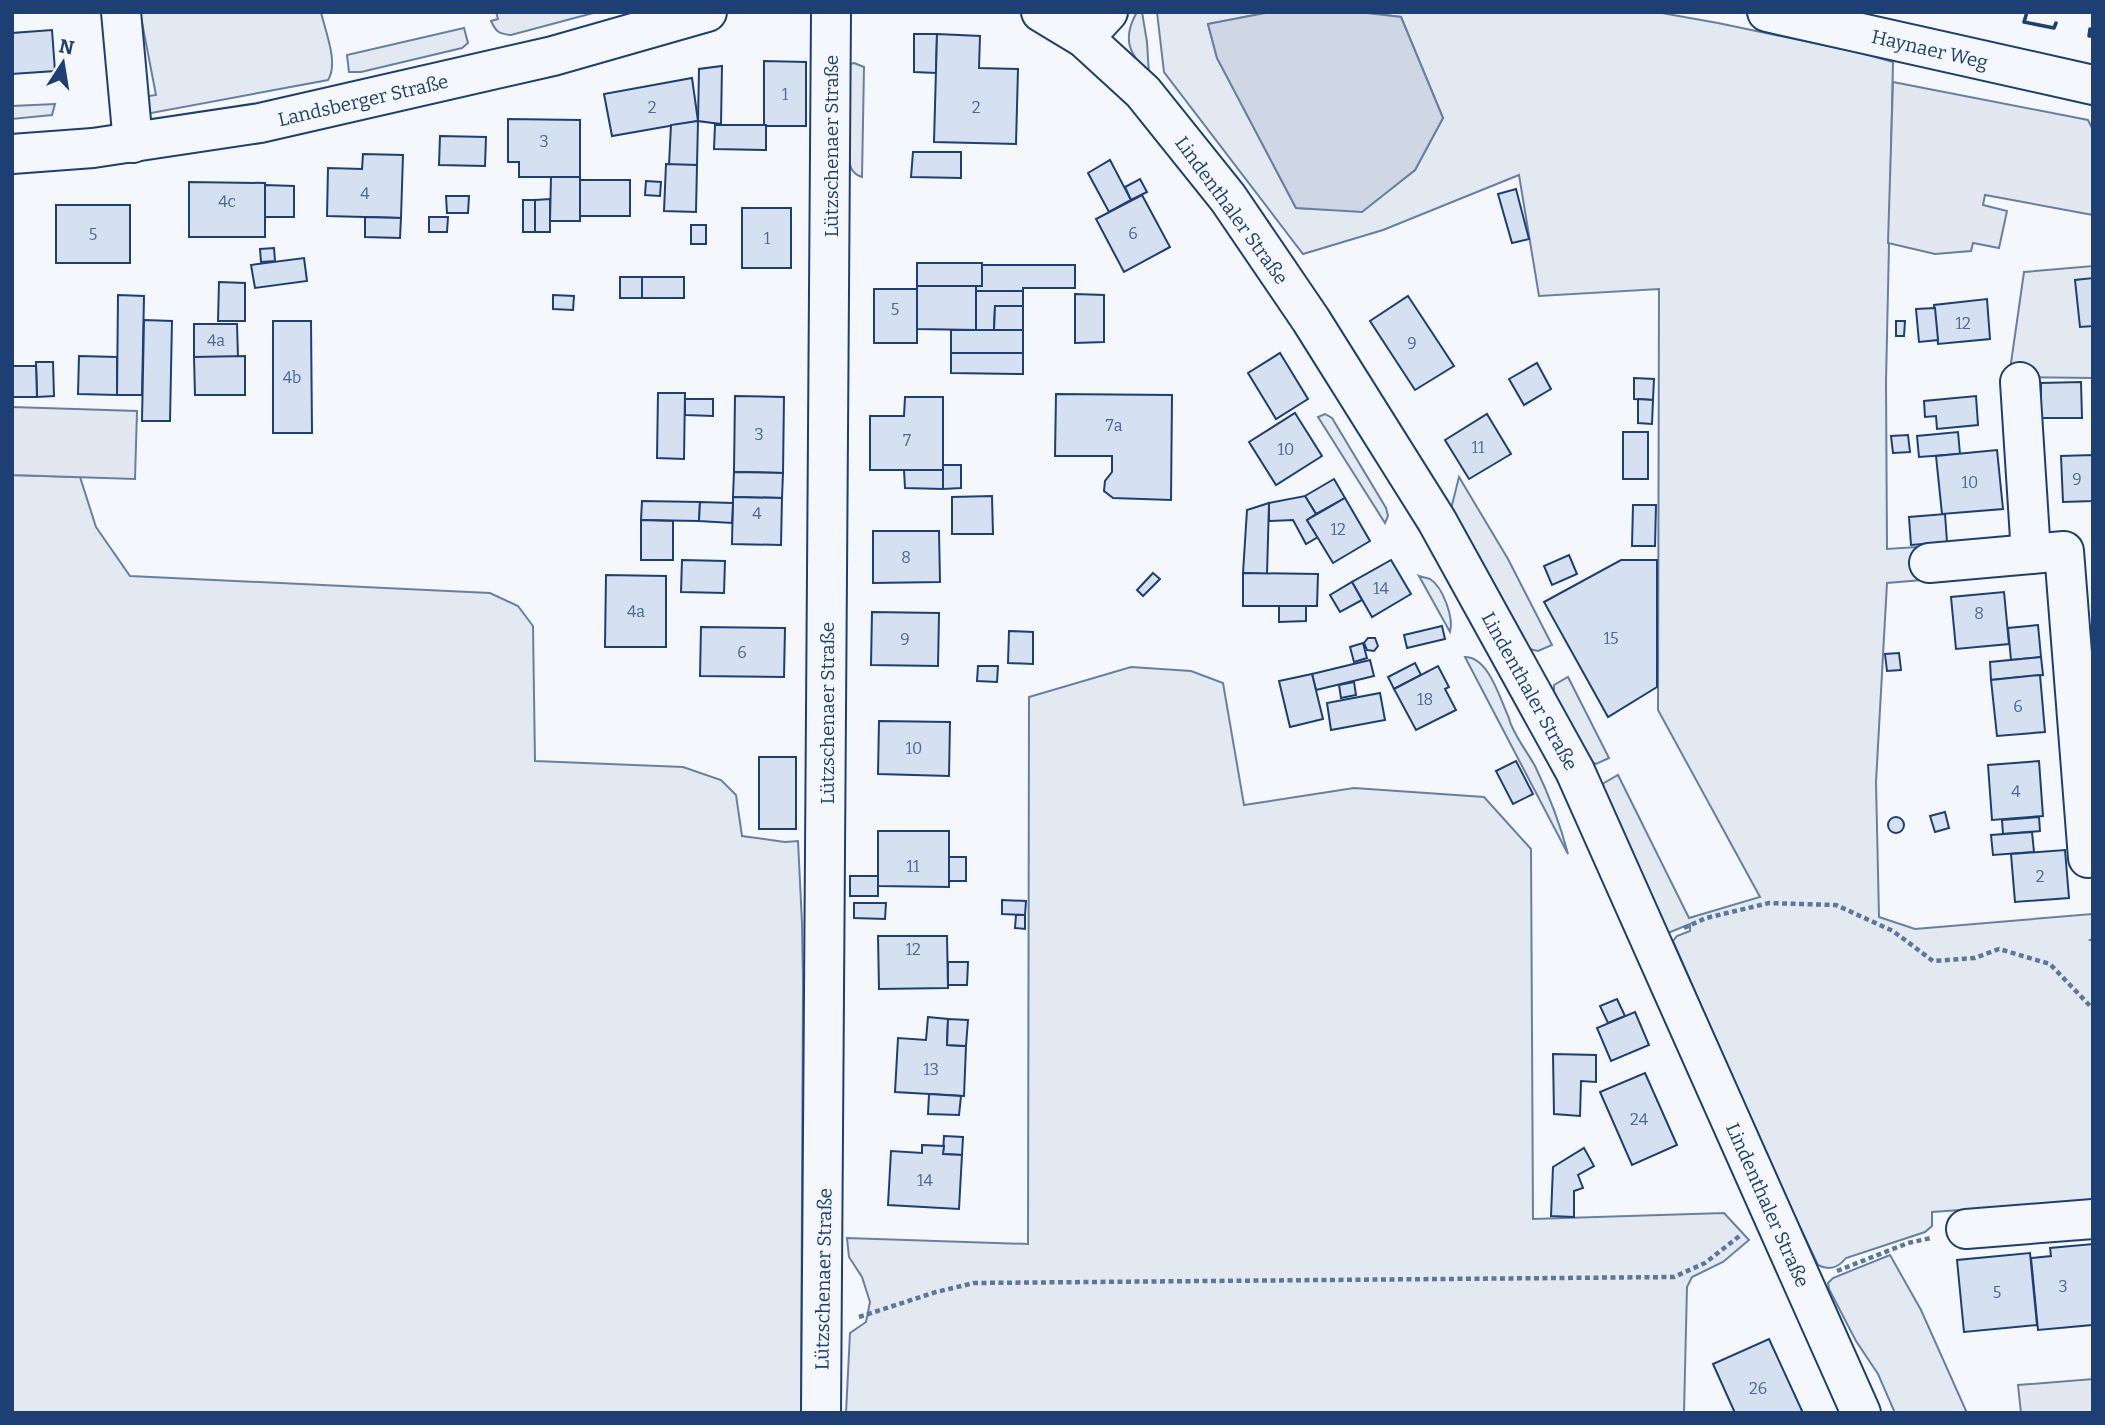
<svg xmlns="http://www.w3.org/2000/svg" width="2105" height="1425" font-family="Bitter,serif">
<rect width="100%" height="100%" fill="#f4f7fb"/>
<g fill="#e3e9f0" stroke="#687fa3" stroke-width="2">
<path d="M140 12H321C325 31 339 63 328 80L146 114 136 98 156 95Z"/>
<path d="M496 12H597L511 35C499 34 496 32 491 21L498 19Z"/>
<path d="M1137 12H1142L1147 42 1149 75C1130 54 1121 40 1137 12Z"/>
<path d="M1157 12H1278L1265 13 1208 24 1217 58 1296 208 1362 211 1415 170 1443 118 1401 17 1359 12H1656L1718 23 1861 53 1893 62 1886 382 1887 549 1917 547 1919 560 1994 574 1887 583 1876 782 1879 917 1915 929 2092 914 2093 938 2090 940 2093 941V1201L1932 1212V1226L1925 1232 1846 1258C1838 1268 1829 1271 1818 1265L1771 1166 1673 941 1677 936 1690 931V924L1668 933 1601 788 1604 783 1618 775 1689 918 1760 897 1658 710 1659 289 1539 296 1519 175 1383 230 1303 254 1164 72Z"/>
<path d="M464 28 468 43 462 48 361 72H349L347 55Z"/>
<path d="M854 63 864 67 862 177C851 173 850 167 848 156L849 68 850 64Z"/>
<path d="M55 104 52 115 12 119V106Z"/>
<path d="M2093 266V378L2009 377 2024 272Z"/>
<path d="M1325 414 1332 418 1386 508 1388 516 1385 523 1318 417Z"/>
<path d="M12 475 80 477 96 527 130 576 490 593 518 606 533 626 535 761 683 767 721 780 736 795 742 836 785 842 798 841 802 923 803 982 801 1413H12Z"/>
<path d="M1459 477 1508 559 1552 645 1538 651 1529 649 1451 509Z"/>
<path d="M1419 576C1421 577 1428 578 1430 579 1443 587 1454 618 1450 632Z"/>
<path d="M1465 657C1489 657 1500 699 1509 718 1511 731 1528 753 1535 766 1549 795 1560 823 1568 854Z"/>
<path d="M1131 667 1191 671 1223 683 1244 805 1354 788 1484 797 1531 849 1533 1219 1724 1213 1749 1240 1723 1262 1692 1277 1687 1287 1684 1413H846L850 1333 866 1322 870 1302 862 1277 849 1257 847 1238 1028 1244 1029 697Z"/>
<path d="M1568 677 1609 758 1596 764 1586 759 1554 692V685Z"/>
<path d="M1890 1255 1921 1310 1967 1413H1895L1878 1374 1856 1341 1829 1289 1828 1283 1833 1278Z"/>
</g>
<g fill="#e3e8f0" stroke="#687fa3" stroke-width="2">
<path d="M1893 82 2088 120 2093 130V215L1985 195 1983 205 2007 211 1999 248 1973 243 1971 251 1935 254 1888 243Z"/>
<path d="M12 407 137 411 135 479 12 475Z"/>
<path d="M2093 1379V1413H2021L2018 1385Z"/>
</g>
<path fill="#cfd7e4" stroke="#687fa3" stroke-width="2" d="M1359 12 1401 17 1443 118 1415 170 1362 212 1296 208 1217 58 1208 24 1265 13Z"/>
<g fill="#d5e0f0" stroke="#1d3f73" stroke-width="2">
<path d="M52 30 55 71 12 74V33Z"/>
<path d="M914 34H937L936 73 914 72Z"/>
<path d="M937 34 980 36 979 68 1018 69 1016 144 934 142Z"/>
<path d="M764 61 806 62V126H764Z"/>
<path d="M722 66 721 124 698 121 699 69Z"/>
<path d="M692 78 698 121 612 136 604 94Z"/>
<path d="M508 119 580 120V177H519V162H508Z"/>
<path d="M698 121 697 165H669L671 125Z"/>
<path d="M715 125H766V150L714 149Z"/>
<path d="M440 136 486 137 485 166 439 165Z"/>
<path d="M913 152H961V178L911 177Z"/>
<path d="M363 154 403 155 401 218 327 216 328 168 362 169Z"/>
<path d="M1110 160 1131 200 1109 212 1088 173Z"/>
<path d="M666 164 697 165 696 212 664 211Z"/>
<path d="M551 177H580V221H550Z"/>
<path d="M1140 179 1147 192 1131 200 1125 187Z"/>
<rect x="580" y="180" width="50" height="36"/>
<path d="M646 181 661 182 660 196 645 195Z"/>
<path d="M189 182 265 183V237H189Z"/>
<path d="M265 185 294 186V217H265Z"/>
<path d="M1516 189 1529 239 1512 243 1498 194Z"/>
<path d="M1142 195 1170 247 1124 272 1096 219Z"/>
<path d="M446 196H469L468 213H447Z"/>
<path d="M550 199V232H535V200Z"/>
<rect x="523" y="200" width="12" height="32"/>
<rect x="56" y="205" width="74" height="58"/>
<rect x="742" y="208" width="49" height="60"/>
<path d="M365 217 401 218 400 238 365 237Z"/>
<path d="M429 217H448L447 232H429Z"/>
<rect x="691" y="225" width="15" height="19"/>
<path d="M274 248 275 261 261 262 260 249Z"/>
<path d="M304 258 307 281 255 288 251 265Z"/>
<rect x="917" y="263" width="65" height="23"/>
<path d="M982 265H1075V288H1023V291H976V286H982Z"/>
<rect x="620" y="277" width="22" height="21"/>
<rect x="642" y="277" width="42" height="21"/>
<path d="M2093 278V326L2080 327 2075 280Z"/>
<path d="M219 282 245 283V321H218Z"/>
<path d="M917 286H976V330L917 329Z"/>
<rect x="874" y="289" width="43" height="54"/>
<path d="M976 291H1023V306H995L994 330H976Z"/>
<path d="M1075 294 1104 295V342L1075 343Z"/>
<path d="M118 295 144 296 142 395H117Z"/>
<path d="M553 295 574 296 573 310 553 309Z"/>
<path d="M1408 296 1454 366 1415 390 1370 321Z"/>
<path d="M1987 299 1990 339 1938 344 1934 305Z"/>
<path d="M995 306H1023V330H994Z"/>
<path d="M1935 308 1938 340 1919 342 1916 309Z"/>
<path d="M144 320 172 321 170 421H142Z"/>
<path d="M273 321H311L312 433H273Z"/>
<path d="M1896 321H1905L1904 336H1896Z"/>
<path d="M194 324H237L238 357H194Z"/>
<rect x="951" y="330" width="72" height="23"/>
<path d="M951 353H1023V374L951 373Z"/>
<path d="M1280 353 1308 399 1276 419 1248 373Z"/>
<path d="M79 356 117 357V395L78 394Z"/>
<path d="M245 356V395H195L194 357Z"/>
<path d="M36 362H53L54 396 37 397Z"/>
<path d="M1537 363 1551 389 1524 405 1509 379Z"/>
<path d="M12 366H36L37 397H12Z"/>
<path d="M1634 378 1654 379 1653 400 1634 399Z"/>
<path d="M2081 382 2082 418H2041V383Z"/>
<path d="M658 393H685L684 459 657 458Z"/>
<path d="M1056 394 1172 395 1171 500 1113 498 1104 491 1105 481 1112 472V456H1055Z"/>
<path d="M735 396 784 397 783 473 734 472Z"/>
<path d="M1976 396 1978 425 1937 429 1936 416 1925 417 1924 401Z"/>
<path d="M905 397H943V470H870V416H904Z"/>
<path d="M685 399H713V416L685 415Z"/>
<path d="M1638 399 1653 400 1652 424 1638 423Z"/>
<path d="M1295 413 1322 456 1276 485 1249 442Z"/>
<path d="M1487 414 1511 454 1469 479 1445 440Z"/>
<rect x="1623" y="432" width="25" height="47"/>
<path d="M1958 432 1960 454 1919 457 1917 436Z"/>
<path d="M1908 435 1910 452 1893 453 1891 436Z"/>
<path d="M1997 450 2003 509 1942 514 1936 456Z"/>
<path d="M2093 455V501L2063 502 2061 456Z"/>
<path d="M943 465H961V488L943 489Z"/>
<path d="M904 470H943V489L905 488Z"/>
<path d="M734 472 783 473 782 498 733 497Z"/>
<path d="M1334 479 1345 498 1316 514 1305 496Z"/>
<path d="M992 496 993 534H952V497Z"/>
<path d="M1305 496 1316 514 1307 520 1318 537 1306 544 1293 520 1269 521V503Z"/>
<path d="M733 497 782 498 781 545 732 544Z"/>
<path d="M1345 498 1370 541 1333 563 1307 520Z"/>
<path d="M642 501 700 502 699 521 641 520Z"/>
<path d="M700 502 733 503 732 523 699 521Z"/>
<path d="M1269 503 1267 574 1243 573 1247 510Z"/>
<path d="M1633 505H1656L1655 546H1632Z"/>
<path d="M1945 514 1947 542 1911 545 1909 517Z"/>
<path d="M641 520 673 521V560H641Z"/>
<path d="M873 531H939L940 582 873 583Z"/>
<path d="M1569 555 1577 574 1552 585 1544 566Z"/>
<path d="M682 560 725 561 724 593 681 592Z"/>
<path d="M1391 560 1411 594 1372 617 1352 582Z"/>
<path d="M1621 560H1657V687L1608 717 1544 602Z"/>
<path d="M1153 573 1160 579 1143 596 1137 590Z"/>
<path d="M1243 573 1318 574 1317 606H1243Z"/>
<path d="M606 575 666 576V647H605Z"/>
<path d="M1352 582 1362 600 1340 612 1330 595Z"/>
<path d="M2004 592 2009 644 1956 649 1951 597Z"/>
<path d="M1279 606H1306V621L1279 622Z"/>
<path d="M872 612 939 613 938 666 871 665Z"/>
<path d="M2038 625 2041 657 2011 660 2008 628Z"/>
<path d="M1442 626 1445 639 1407 648 1404 635Z"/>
<path d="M701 627 785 628 784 677 700 676Z"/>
<path d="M1009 631 1033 632V664L1008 663Z"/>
<path d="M1368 638H1375L1378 646 1374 651 1367 650 1364 643Z"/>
<path d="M1363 643 1367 658 1354 662 1350 647Z"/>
<path d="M1899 653 1901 670 1887 671 1885 654Z"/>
<path d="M2041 657 2043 675 1991 680 1990 662Z"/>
<path d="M1370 660 1374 676 1316 690 1312 674Z"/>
<path d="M1415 663 1421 675 1394 689 1388 677Z"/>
<path d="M978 666H998L997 682 977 681Z"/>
<path d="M1438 666 1449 687 1445 689 1456 710 1416 730 1394 689Z"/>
<path d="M1312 674 1323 719 1290 727 1279 681Z"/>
<path d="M2040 675 2045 732 1997 736 1991 680Z"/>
<path d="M1354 682 1356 695 1341 698 1339 685Z"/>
<path d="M1380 693 1385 720 1331 730 1327 703Z"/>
<path d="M879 721 950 722 949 776 878 774Z"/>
<rect x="759" y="757" width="37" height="72"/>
<path d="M1516 761 1533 794 1513 804 1496 771Z"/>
<path d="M2039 761 2043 816 1992 820 1988 765Z"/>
<path d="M1945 812 1949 828 1935 832 1930 816Z"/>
<circle cx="1896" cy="825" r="8"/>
<path d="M2039 817 2040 831 2003 834 2002 820Z"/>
<path d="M878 831H949V887L878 886Z"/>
<path d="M2032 832 2034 852 1993 855 1991 835Z"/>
<path d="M2065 850 2069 898 2015 902 2011 854Z"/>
<rect x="949" y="857" width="17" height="24"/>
<rect x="850" y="876" width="28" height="20"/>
<path d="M1002 900 1026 901 1025 915 1002 914Z"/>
<path d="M854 903H886L885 919 854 918Z"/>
<path d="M1016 915H1025V929L1015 928Z"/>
<path d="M878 936H947L948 988 879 989Z"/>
<path d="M948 962H968L967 985H948Z"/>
<path d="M1617 999 1625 1016 1608 1023 1600 1006Z"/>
<path d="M1635 1012 1649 1045 1611 1061 1597 1028Z"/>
<path d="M928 1017 948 1019 947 1045 966 1046 964 1096 895 1092 898 1038 926 1040Z"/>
<path d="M948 1019 968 1020 966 1046 947 1045Z"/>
<path d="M1553 1054 1596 1055V1082L1581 1081 1580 1116 1554 1114Z"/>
<path d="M1645 1073 1677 1145 1632 1165 1600 1092Z"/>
<path d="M929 1094 961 1096 959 1115 928 1114Z"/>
<path d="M944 1136 963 1137 962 1155 943 1154Z"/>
<path d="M922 1145 944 1146 943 1154 962 1155 959 1209 888 1205 891 1151 922 1153Z"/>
<path d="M1584 1148 1594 1166 1578 1175 1583 1188 1574 1191V1217L1551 1216 1553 1167Z"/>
<path d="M2093 1244 2092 1325 2038 1330 2031 1258 2051 1256 2050 1248Z"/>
<path d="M2030 1253 2037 1325 1964 1332 1957 1260Z"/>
<path d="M1769 1339 1803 1413H1735L1713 1364Z"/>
</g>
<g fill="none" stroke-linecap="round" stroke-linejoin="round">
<defs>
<g id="minor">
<path d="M121 12 133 143"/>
<path d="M1041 12 1084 38 1143 92 1228 198 1311 320 1437 521 1575 771 1861 1413"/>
<path d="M1767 12 2093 85"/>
<path d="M1084 38 1108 12"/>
<path d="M12 154 93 148 260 123 553 56 707 12"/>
<path d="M2020 382 2031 554 2064 551 2088 858"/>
<path d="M1929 563 2031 554"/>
<path d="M1966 1229 2093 1219"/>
<path d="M821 1413 831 12"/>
</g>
</defs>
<use href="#minor" stroke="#1d3f73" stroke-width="42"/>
<g stroke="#5e769c" stroke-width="4.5" stroke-dasharray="5 3.5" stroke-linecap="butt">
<path d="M1684 928 1706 918 1769 903 1836 905 1893 931 1933 961 1975 958 1999 949 2050 964 2093 1009"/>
<path d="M1837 1271 1908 1243 1931 1238"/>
<path d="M859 1317 936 1292 974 1283 1674 1277 1705 1263 1742 1234"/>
</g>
<use href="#minor" stroke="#f4f7fb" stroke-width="38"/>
<g stroke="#1d3f73" stroke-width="3.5">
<path d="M2027 12 2024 22 2054 28 2056 23"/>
<path d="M2090 29 2089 36H2093"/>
</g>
</g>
<g text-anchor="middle" stroke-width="5" stroke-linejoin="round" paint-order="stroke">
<g font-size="16" fill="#4b6792">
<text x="785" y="100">1</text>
<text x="652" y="113">2</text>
<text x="976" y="113">2</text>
<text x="544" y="147">3</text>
<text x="365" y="199">4</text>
<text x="227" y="207">4c</text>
<text x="1133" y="239">6</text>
<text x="93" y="240">5</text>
<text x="767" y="244">1</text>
<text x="895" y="315">5</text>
<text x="1963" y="329">12</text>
<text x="216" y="346">4a</text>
<text x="1412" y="349">9</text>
<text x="292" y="383">4b</text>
<text x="1114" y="431">7a</text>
<text x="759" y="440">3</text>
<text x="907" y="446">7</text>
<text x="1478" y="453">11</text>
<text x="1286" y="455">10</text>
<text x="2077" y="485">9</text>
<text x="1970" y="488">10</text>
<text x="757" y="519">4</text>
<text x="1338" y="535">12</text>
<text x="906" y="563">8</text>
<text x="1381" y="594">14</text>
<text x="636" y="617">4a</text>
<text x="1979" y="619">8</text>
<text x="1611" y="644">15</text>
<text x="905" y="645">9</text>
<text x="742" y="658">6</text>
<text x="1425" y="705">18</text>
<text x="2018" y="712">6</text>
<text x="914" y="754">10</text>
<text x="2016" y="797">4</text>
<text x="913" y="872">11</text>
<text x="2040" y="882">2</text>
<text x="913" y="955">12</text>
<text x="931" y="1075">13</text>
<text x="1639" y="1125">24</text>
<text x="925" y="1186">14</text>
<text x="2063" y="1292">3</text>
<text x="1997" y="1298">5</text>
<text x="1758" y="1394">26</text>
</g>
<g font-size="19" fill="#1d3f73" stroke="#f4f7fb">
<text transform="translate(1930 49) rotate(13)" y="7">Haynaer Weg</text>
<text transform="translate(363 100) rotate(-13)" y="7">Landsberger Straße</text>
<text transform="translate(831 146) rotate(-90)" y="7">Lützschenaer Straße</text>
<text transform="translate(1232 210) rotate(54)" y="7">Lindenthaler Straße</text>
<text transform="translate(1530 691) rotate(61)" y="7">Lindenthaler Straße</text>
<text transform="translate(827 713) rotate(-90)" y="7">Lützschenaer Straße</text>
<text transform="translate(1768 1205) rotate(66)" y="7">Lindenthaler Straße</text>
<text transform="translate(823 1279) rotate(-89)" y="7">Lützschenaer Straße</text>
</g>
</g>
<rect width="2105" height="1425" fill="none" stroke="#1d3f73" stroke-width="28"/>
<g transform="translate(63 63) rotate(12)" stroke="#f4f7fb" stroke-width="5" paint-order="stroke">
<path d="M0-5L12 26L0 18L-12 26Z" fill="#1d3f73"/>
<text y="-10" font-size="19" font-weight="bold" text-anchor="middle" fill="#1d3f73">N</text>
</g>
</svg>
